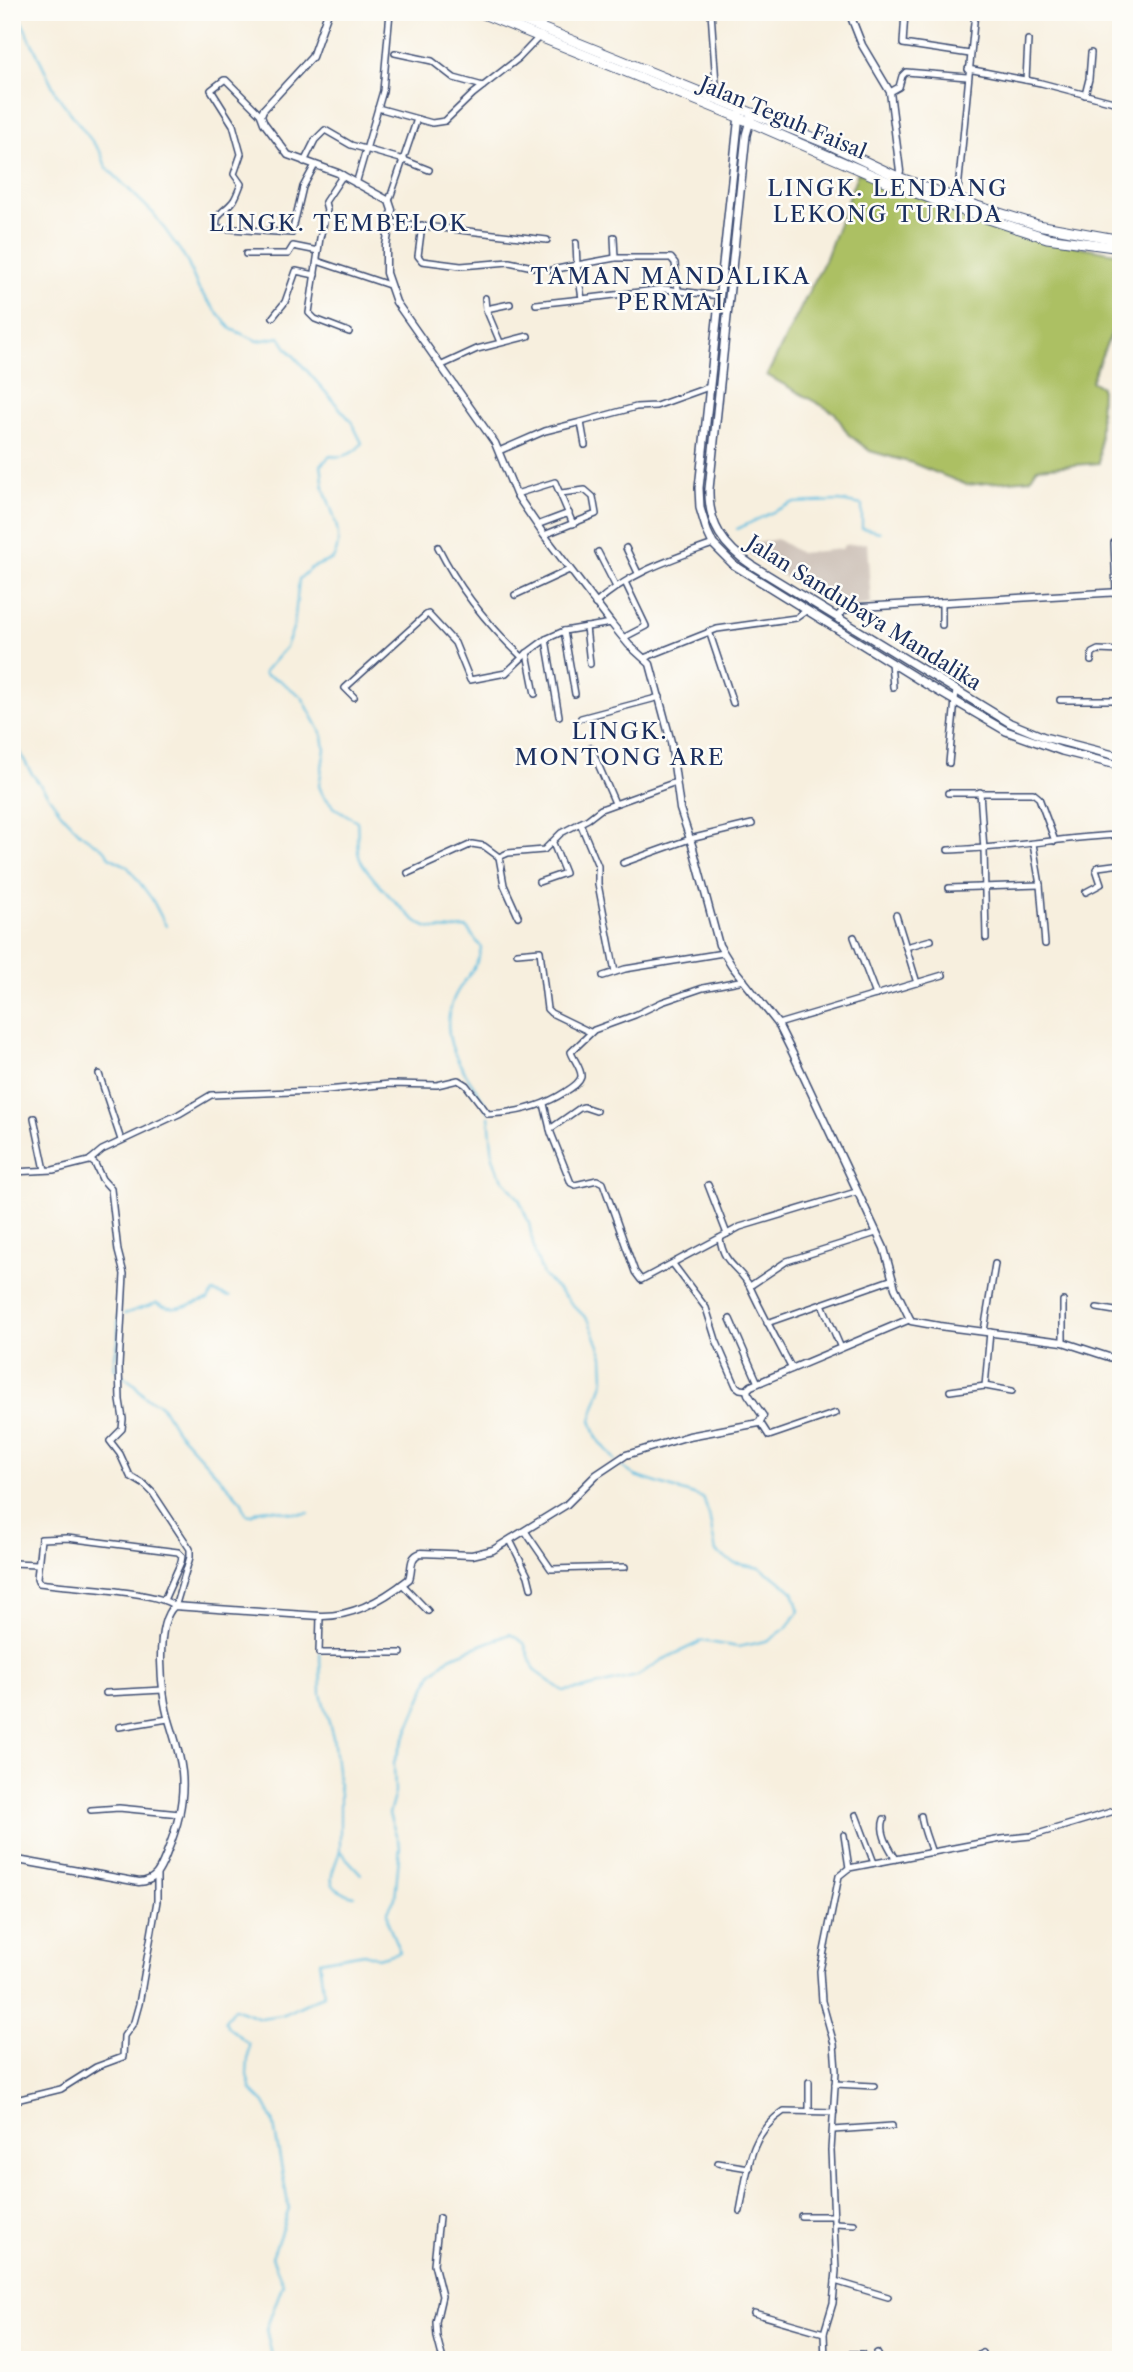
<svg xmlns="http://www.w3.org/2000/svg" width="1133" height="2372" font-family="'Libre Caslon Text',serif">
<rect width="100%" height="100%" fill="#fdfcf7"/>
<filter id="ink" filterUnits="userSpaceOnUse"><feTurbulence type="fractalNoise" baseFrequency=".0143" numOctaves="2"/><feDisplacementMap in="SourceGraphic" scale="14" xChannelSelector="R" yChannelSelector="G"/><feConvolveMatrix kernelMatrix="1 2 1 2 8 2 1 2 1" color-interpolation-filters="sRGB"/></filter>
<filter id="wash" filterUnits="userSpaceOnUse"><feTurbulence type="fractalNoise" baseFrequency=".00686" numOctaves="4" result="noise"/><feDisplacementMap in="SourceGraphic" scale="28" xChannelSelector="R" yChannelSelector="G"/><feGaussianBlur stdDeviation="1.57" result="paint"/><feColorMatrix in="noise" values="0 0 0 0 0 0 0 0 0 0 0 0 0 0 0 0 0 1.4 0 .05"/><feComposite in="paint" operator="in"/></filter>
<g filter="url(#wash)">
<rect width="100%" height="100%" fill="#f7efde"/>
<path fill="#cec2b9" d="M777 539 800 553 842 549 844 545 867 543 871 604 842 608 838 611 749 554 747 545Z"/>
<path fill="#acc063" stroke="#647860" stroke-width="2" d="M858 172 1038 239 1121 254V310L1091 381 1101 387 1099 463 1037 468 1030 479 967 485 912 463 870 451 848 434 835 413 767 375 826 258Z"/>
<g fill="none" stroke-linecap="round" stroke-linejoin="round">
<g stroke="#62bee0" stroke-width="2">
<path d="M17 12 57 95 101 153 106 167 154 214 186 259 199 290 231 329 258 341 280 337 287 348 351 421 362 443C354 454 343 458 330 456L321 465C323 473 322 480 324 488 331 512 346 535 333 559L311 568 299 579 294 626 286 647 264 672 265 675 279 680 302 697 323 736 325 749 319 786 323 795 335 808 357 821C359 833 355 848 360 859 368 875 413 924 429 928 445 932 453 928 467 928L481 947C479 969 463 978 454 998 439 1034 455 1058 475 1088 480 1095 486 1103 488 1111"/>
<path d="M737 529 792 503 839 501 862 505V528L880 532"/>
<path d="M12 731 14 741 30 771 62 814 81 834 105 850 109 857 127 866 152 899 166 926"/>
<path d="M489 1116 493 1157 498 1172 519 1199 529 1223 535 1254 543 1275 589 1321 603 1356 604 1379 591 1420 597 1438 615 1460"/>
<path d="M124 1314 157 1303C172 1315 193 1303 208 1300L213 1292 230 1297"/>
<path d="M118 1371 115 1369 114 1360 118 1343 119 1292"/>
<path d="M122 1375 134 1384 145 1397 161 1405 176 1430 242 1502 246 1514 251 1515C269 1501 289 1518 309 1513"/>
<path d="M320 1653 321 1694 333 1737 340 1795V1851L361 1874"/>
<path d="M340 1851C331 1877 322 1888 354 1896"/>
<path d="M273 2360 266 2329 283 2284 272 2257 289 2209 273 2120 264 2103 251 2090 247 2075 249 2044 228 2027 225 2021 234 2008 260 2018 282 2015 324 1995 319 1961 364 1953 378 1958 400 1952 389 1926 388 1911 395 1898 400 1846 389 1814 395 1793 394 1762 432 1673 450 1657 510 1634 524 1643 535 1671 563 1691 582 1689 637 1676 662 1660 702 1641 738 1647 770 1640 786 1628 799 1611 793 1592 776 1578 760 1568 734 1563 716 1552 709 1515 703 1498 635 1476 618 1464"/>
</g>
</g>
</g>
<g filter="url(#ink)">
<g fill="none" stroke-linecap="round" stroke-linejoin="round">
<defs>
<g id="minor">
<path d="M711 12 717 98"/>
<path d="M905 12 903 44 970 54"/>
<path d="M395 53 432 61 454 78 483 86"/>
<path d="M968 69 1041 83 1121 104"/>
<path d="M1026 80 1028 40"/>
<path d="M890 92 899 87 902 76 906 72 967 77"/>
<path d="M1085 95 1089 79 1091 53"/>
<path d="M378 108 432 123 445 121 473 94 519 58 541 35"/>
<path d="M261 115 226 80H224L211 90 233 125 241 154 234 174 241 184C239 189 237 195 234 200 227 211 214 212 217 228L292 233 303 187 315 165"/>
<path d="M304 162 315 140 325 130 351 145 404 160 429 170"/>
<path d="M343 175 325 202 327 210 320 238 309 313 315 319 349 332"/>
<path d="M356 184 383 91 390 12"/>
<path d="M389 201 417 119"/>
<path d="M957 201 975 12"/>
<path d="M390 222 547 240"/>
<path d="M422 225 418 256 422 261 461 266 509 262 533 267"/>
<path d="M614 237 615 258"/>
<path d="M246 254H288L293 246 318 251"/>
<path d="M317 261 389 285"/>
<path d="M552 270 577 265 576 243"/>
<path d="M485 298 486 309 500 342"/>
<path d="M582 299 664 289 719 296"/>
<path d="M536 304 582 299 577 265 615 258H671L675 263 678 290"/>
<path d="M486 309 510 304"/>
<path d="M273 317 285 302 296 271 315 275"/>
<path d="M440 366 477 349 528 336"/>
<path d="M581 422 636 407 656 406 709 387"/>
<path d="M499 451 545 431 581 422 585 445"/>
<path d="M516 494 555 482 573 524"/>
<path d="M537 525 569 513"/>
<path d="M544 535 596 514 593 497 585 490 561 493"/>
<path d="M1114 543 1116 592"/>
<path d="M438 547C459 589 488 625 522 657"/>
<path d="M626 548 638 573"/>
<path d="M598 552 616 587"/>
<path d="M515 595 569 570"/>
<path d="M595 604C628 573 672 559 713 544"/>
<path d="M942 625V602"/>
<path d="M586 627 590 664"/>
<path d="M564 631 575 694"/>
<path d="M709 631 733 703"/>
<path d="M623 638 646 626 625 582"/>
<path d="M546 639 559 716"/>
<path d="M527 653 535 694"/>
<path d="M644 658 717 629 796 618 806 611"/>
<path d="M1091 661 1092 653 1098 650 1121 651"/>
<path d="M891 662 893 687"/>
<path d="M354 697 345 688 426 615 428 614 455 643 470 680 506 673 527 653 546 639 564 631 611 623"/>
<path d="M1060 700H1121"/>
<path d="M581 718 660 697"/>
<path d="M591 748 615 803"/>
<path d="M949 763 956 690"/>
<path d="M980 792 984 850 986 938"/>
<path d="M948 793H1033L1039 798 1055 841"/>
<path d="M580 823 598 866V884L615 972"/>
<path d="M1033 844 1040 885 1045 944"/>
<path d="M948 850C1006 849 1063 837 1121 835"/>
<path d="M499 857 504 885 518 916"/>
<path d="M623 863 690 839 752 824"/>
<path d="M408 873 472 844 484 846 499 857 508 853 544 850 561 833 588 819 601 809 676 782"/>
<path d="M539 882 565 873 553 843"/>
<path d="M949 888 1040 885"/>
<path d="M1086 892 1101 884 1096 869 1098 867 1121 864"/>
<path d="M896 915 917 983"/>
<path d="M854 937 876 995"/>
<path d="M906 947 931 940"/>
<path d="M517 953 540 951 547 1009 551 1013 590 1032"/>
<path d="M603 976 625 969 723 953"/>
<path d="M778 1024 943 975"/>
<path d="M99 1074 121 1140"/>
<path d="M544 1104 551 1133 571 1183 575 1185 597 1180 603 1183 635 1272 641 1280 740 1227 856 1192"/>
<path d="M34 1118 45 1170"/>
<path d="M550 1129 580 1108 584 1107 596 1111"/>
<path d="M90 1160 95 1164 102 1179 111 1189 118 1251 124 1274 119 1366 120 1400 123 1419 122 1429 110 1441 120 1454 130 1476 145 1485 153 1493 190 1549V1557L176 1604"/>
<path d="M12 1172 53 1170 89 1161 102 1150 179 1114 211 1095 316 1091 390 1084 437 1085 458 1080 466 1085 488 1114C516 1113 542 1107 565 1092 571 1088 579 1084 581 1077 582 1069 573 1059 571 1052L594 1030 635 1015 662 1002 703 988 744 980"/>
<path d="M708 1185 727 1234"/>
<path d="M720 1238C723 1265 740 1267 750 1287 763 1315 778 1342 792 1369"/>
<path d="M673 1264 706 1308 716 1340 736 1386 740 1389 747 1390"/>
<path d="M750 1286 787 1261 876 1233"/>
<path d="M822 1304 841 1348"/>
<path d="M1097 1308 1121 1312"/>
<path d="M730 1319 758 1383"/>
<path d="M767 1323 893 1279"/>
<path d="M984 1331 995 1264"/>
<path d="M990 1332 985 1386 1012 1391"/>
<path d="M1063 1342V1301"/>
<path d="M950 1391 985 1386"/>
<path d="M760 1422 769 1436 836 1413"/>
<path d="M525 1531 551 1569 625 1567"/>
<path d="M510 1540 528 1576 531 1588"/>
<path d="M12 1563 38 1564"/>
<path d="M402 1584 428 1611"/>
<path d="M164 1600 181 1562 182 1556 178 1552 67 1538 41 1539 37 1578 39 1583C64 1587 159 1591 174 1606"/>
<path d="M320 1616 319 1653H401"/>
<path d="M106 1693 163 1690"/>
<path d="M119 1727 168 1719"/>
<path d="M91 1810 119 1808 180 1814"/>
<path d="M856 1815 874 1863"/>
<path d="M921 1816C923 1830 928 1840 932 1853"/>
<path d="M884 1819C879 1833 889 1847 896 1859"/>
<path d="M844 1835 849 1868"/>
<path d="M835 2084 874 2086"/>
<path d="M12 2101 61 2089 96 2067 123 2057 124 2036 134 2022 139 2004 157 1901V1875"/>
<path d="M809 2111V2082"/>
<path d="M833 2130 892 2126"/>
<path d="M718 2163 749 2168"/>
<path d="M740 2211C748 2172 748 2134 784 2111L834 2112"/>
<path d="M801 2216H834"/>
<path d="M439 2218 434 2264 442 2296 436 2322 437 2337 443 2360"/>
<path d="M835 2223 854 2224"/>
<path d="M835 2281 888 2297"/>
<path d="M754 2313 824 2333"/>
<path d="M877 2353 881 2360"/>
<path d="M825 2354H862L865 2360"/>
<path d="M825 2360 824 2333 833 2303 836 2271 831 2150 836 2071 834 2044 822 2001 820 1971 839 1876 849 1868 1001 1839 1031 1836 1121 1809"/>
<path d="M973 2360 982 2353"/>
</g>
<g id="tertiary">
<path d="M328 12 312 57 263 110 261 115 264 123 288 155 338 173 389 201 392 210 386 246V273L396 302 495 443 516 494 544 535 611 623 629 645 650 664 671 742 680 809 693 848 719 945 732 966 778 1024 793 1054 884 1248 895 1288 911 1321 939 1326 1063 1342 1121 1361"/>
<path d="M849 12 862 45 890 92 900 171 897 180"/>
<path d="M837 617 844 610 861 607 1121 592"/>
<path d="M12 1859 139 1882C156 1881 160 1870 166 1855 177 1828 185 1801 182 1772 180 1753 174 1737 169 1720 161 1695 154 1625 174 1606L320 1616C352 1617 384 1599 409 1579 413 1569 408 1557 421 1553L472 1555 493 1550 566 1505 596 1475 626 1455 689 1436 759 1423 763 1416 748 1394 747 1390 751 1386 910 1319"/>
</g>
<g id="secondary">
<path d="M739 115 699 488 700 508 707 531 713 544 734 565 929 686 1006 731 1062 751 1121 766"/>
<path d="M751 117 746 135 709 489C708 525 724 547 753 566L1010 723 1044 737 1121 757"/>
</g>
<g id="trunk">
<path d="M478 12 750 122 895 185 964 211 1047 238 1121 248"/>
<path d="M502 12 826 143 898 177 977 206 1038 225 1121 240"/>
</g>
</defs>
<use href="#minor" stroke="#3c4c71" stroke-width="8"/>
<use href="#tertiary" stroke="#3c4c71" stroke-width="9"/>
<use href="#secondary" stroke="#3c4c71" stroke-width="10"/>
<use href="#trunk" stroke="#3c4c71" stroke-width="11"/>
<use href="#minor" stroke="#fff" stroke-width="5"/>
<use href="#tertiary" stroke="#fff" stroke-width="6"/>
<use href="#secondary" stroke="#fff" stroke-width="7"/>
<use href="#trunk" stroke="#fff" stroke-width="9"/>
</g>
</g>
<g text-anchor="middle" stroke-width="5" stroke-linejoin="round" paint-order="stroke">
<g font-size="21" fill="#1b2f5e" stroke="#fdfcf7">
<text transform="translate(783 118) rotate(23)" y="7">Jalan Teguh Faisal</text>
<text transform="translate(864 613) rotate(32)" y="7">Jalan Sandubaya Mandalika</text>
</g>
<g font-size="23" letter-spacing="2" fill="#1b2f5e" stroke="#fdfcf7">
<text x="888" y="196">LINGK. LENDANG<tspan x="888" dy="26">LEKONG TURIDA</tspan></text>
<text x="339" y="231">LINGK. TEMBELOK</text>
<text x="671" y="284">TAMAN MANDALIKA<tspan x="671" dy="26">PERMAI</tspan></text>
<text x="620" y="739">LINGK.<tspan x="620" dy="26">MONTONG ARE</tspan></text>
</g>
</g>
<rect width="1133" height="2372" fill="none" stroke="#fdfcf7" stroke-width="42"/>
</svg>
